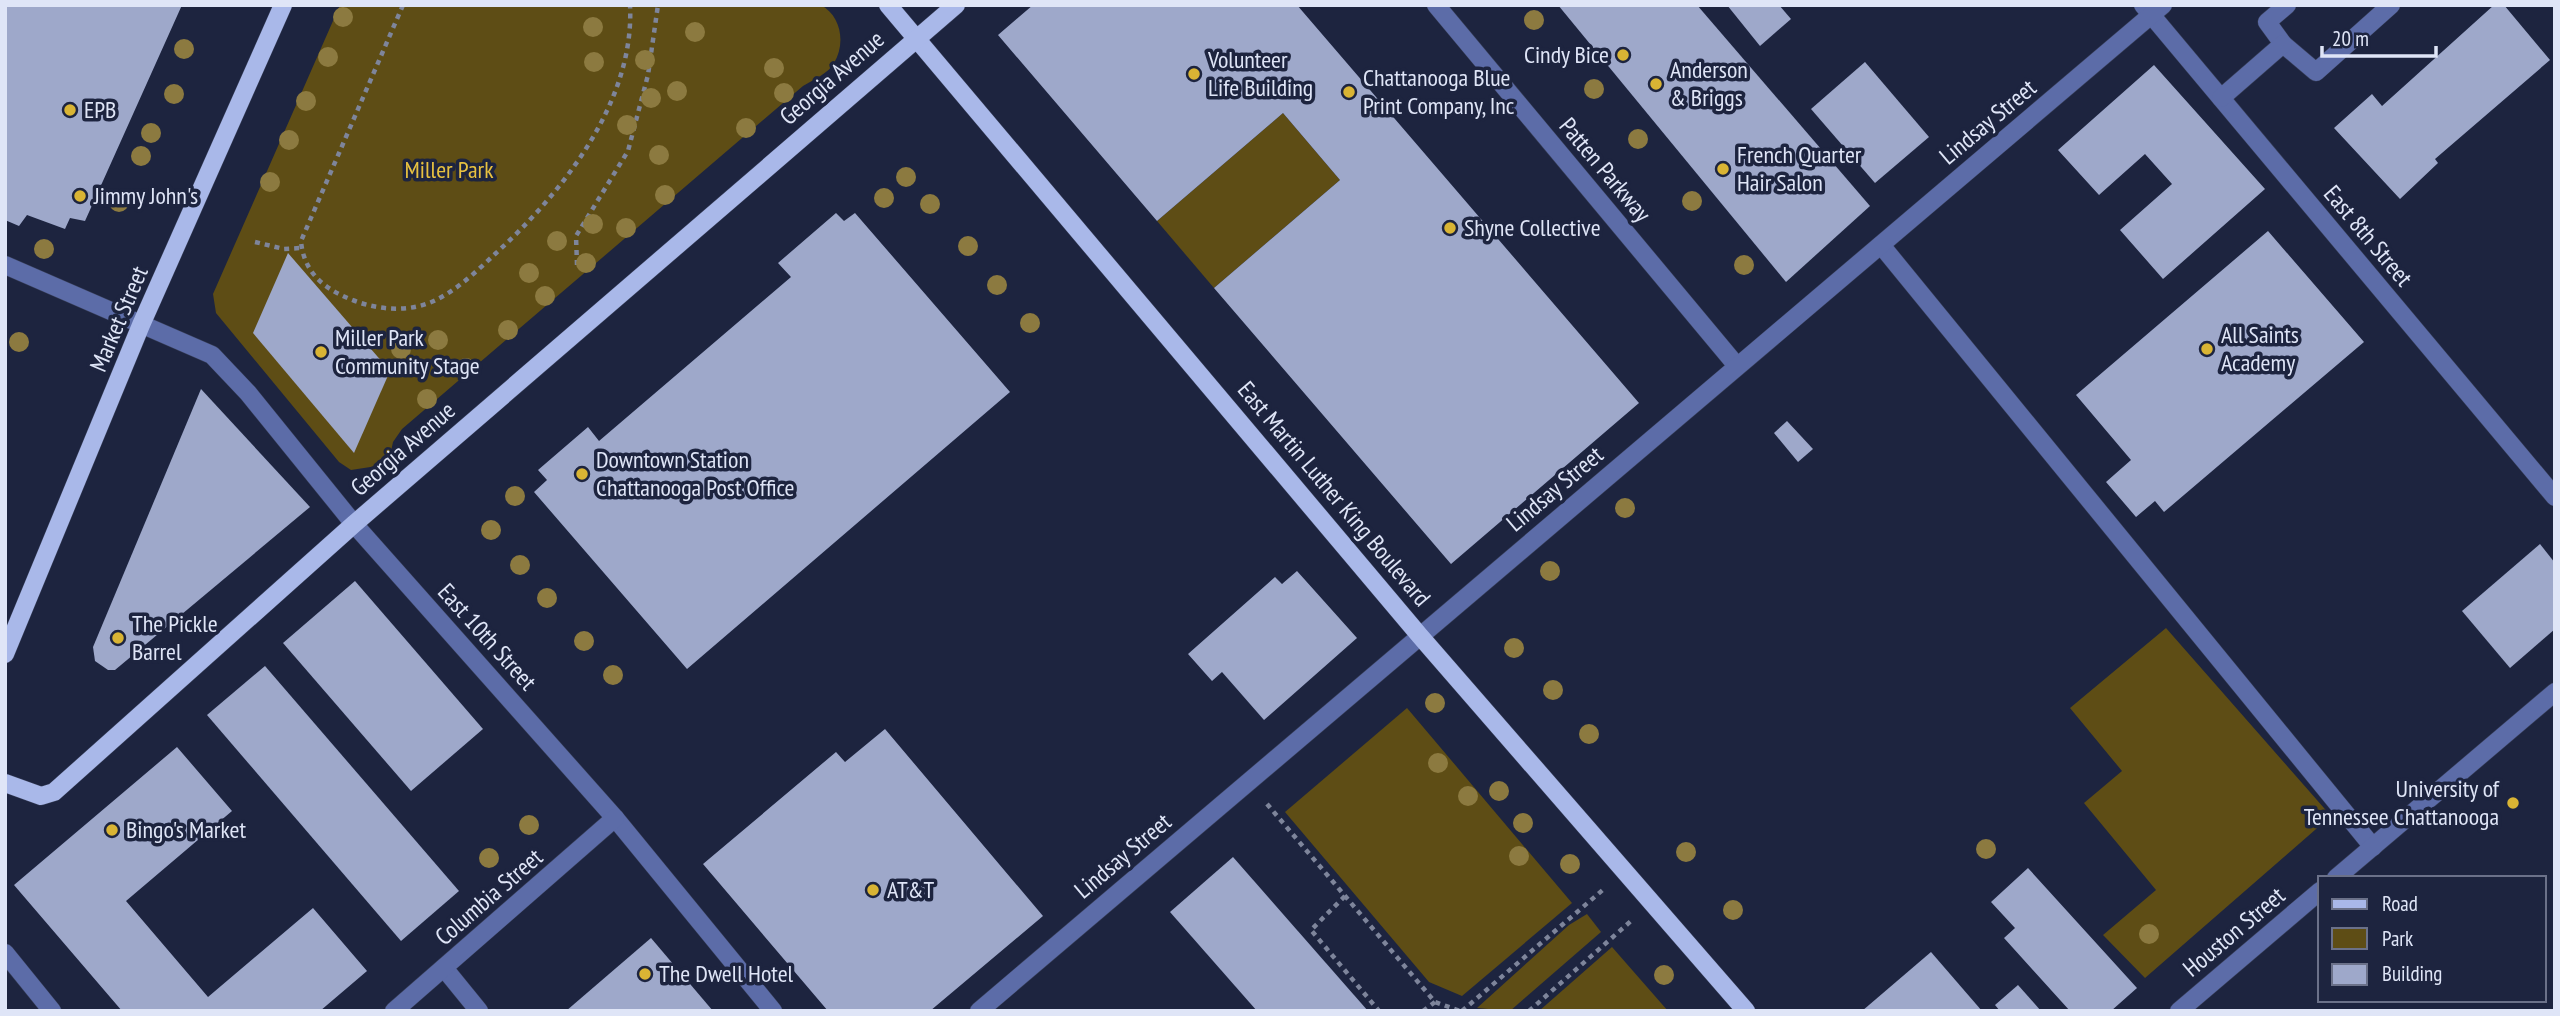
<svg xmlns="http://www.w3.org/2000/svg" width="2560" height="1016" font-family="'PT Sans Narrow',sans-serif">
<rect width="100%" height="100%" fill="#1d243f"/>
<g fill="#5e4d15">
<path d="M340 5H821C841 16 846 43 834 63 829 73 813 80 803 86L402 429 393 442 390 456 377 466 351 470 339 462 216 313 213 294Z"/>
<path d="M1283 113 1340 180 1214 288 1157 221Z"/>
<path d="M2166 628 2331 816 2145 978 2103 935 2156 890 2084 803 2122 771 2070 708Z"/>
<path d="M1407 708 1572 903 1462 996 1429 982 1285 812Z"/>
<path d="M1587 914 1601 932 1510 1011 1477 1008 1569 925Z"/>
<path d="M1612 947 1668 1011H1539Z"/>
</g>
<g fill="#9ea8ca">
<path d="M5 5H182L85 221 70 218 65 229 27 215 19 226 5 220Z"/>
<path d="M1033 5H1297L1639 403 1451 564 1214 288 1340 180 1283 113 1157 221 998 35Z"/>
<path d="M1558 5H1697L1870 206 1786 282Z"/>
<path d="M1727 5H1779L1791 19 1760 46Z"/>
<path d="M2494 5H2504L2550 60 2435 159 2438 163 2400 199 2334 128 2372 94 2382 106Z"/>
<path d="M1865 62 1929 137 1875 183 1811 109Z"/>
<path d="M2154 65 2265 189 2163 279 2120 230 2172 184 2145 154 2099 195 2058 150Z"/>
<path d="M836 213 844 221 855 213 1010 392 687 669 534 492 547 480 538 470 588 427 599 441 791 277 778 263Z"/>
<path d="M2268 231 2364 342 2164 512 2155 501 2136 517 2106 482 2131 460 2076 395Z"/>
<path d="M288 253 390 371 354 453 253 333Z"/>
<path d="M201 389 310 507 115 670H108L95 661 93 647Z"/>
<path d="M1787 421 1813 449 1798 462 1774 433Z"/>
<path d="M2540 544 2555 563V629L2510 668 2462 611Z"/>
<path d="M1297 571 1357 638 1264 720 1222 672 1212 681 1188 654 1275 577 1282 584Z"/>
<path d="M355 581 483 729 411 791 283 643Z"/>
<path d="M265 666 459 891 401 941 207 715Z"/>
<path d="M885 729 1043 916 930 1011H828L703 864 836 752 845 762Z"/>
<path d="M177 747 232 811 126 901 208 997 313 908 367 971 320 1011H122L14 885Z"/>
<path d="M1233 857 1368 1011H1257L1170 912Z"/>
<path d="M2028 868 2137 988 2111 1011H2070L2004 938 2015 928 1991 902Z"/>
<path d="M651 938 713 1011H566Z"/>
<path d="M1931 952 1982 1011H1862Z"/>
<path d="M2018 985 2041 1011H2000L1995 1005Z"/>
</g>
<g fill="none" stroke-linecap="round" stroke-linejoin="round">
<defs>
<g id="minor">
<path d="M1436 5 1737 366"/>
<path d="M2143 5 2555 497"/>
<path d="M2287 5 2267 22 2283 44 2316 72 2391 5"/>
<path d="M2221 98 2283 44"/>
<path d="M1881 245 2373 847"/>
<path d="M5 265 212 355 248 393 354 524 615 818 773 1011"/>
<path d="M2336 878 2555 692"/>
<path d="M5 953 52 1011"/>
<path d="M444 968 479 1011"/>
<path d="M394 1011 615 818"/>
<path d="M979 1011 2163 5"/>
<path d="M2179 1011 2320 891"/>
</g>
<g id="major">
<path d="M888 5 1420 636 1746 1011"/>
<path d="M5 654 141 325 283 5"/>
<path d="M5 783 41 796 54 792 354 524 956 5"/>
</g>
</defs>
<use href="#minor" stroke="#383f59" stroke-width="19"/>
<use href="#major" stroke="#383f59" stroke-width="19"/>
<g stroke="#7e859b" stroke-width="4.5" stroke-dasharray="5 5" stroke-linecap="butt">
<path d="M403 5 301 241C303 266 317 283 339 294 368 309 405 315 436 300 458 289 477 271 495 254 562 193 635 102 630 5"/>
<path d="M255 242 284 249 301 248"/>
<path d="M577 265 576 236 628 151 648 75 658 5"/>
<path d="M1267 804 1435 1002 1460 1011"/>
<path d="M1345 896 1311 930 1379 1011"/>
<path d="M1423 1011 1435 1002"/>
<path d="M1462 1011 1605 888"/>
<path d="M1529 1011 1631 921"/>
</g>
<use href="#minor" stroke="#5c6ca8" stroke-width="18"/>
<use href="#major" stroke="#a9b8e9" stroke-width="18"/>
</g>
<g fill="#8c7a40">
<circle cx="343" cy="17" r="10"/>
<circle cx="1534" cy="20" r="10"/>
<circle cx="593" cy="27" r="10"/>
<circle cx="695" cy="32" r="10"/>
<circle cx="184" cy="49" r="10"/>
<circle cx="328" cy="57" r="10"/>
<circle cx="645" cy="60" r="10"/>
<circle cx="594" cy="62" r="10"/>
<circle cx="774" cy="68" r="10"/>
<circle cx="1594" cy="89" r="10"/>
<circle cx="677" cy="91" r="10"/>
<circle cx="784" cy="93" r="10"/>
<circle cx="174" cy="94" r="10"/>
<circle cx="651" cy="98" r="10"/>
<circle cx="306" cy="101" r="10"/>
<circle cx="627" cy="125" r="10"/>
<circle cx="746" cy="128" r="10"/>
<circle cx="151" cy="133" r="10"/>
<circle cx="1638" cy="139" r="10"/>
<circle cx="289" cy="140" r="10"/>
<circle cx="659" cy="155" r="10"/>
<circle cx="141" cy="156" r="10"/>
<circle cx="906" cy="177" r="10"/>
<circle cx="270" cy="182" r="10"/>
<circle cx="665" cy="195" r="10"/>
<circle cx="884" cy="198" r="10"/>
<circle cx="1692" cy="201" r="10"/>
<circle cx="119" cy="202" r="10"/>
<circle cx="930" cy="204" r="10"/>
<circle cx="593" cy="224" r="10"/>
<circle cx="626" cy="228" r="10"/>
<circle cx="557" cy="241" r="10"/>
<circle cx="968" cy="246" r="10"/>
<circle cx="44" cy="249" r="10"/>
<circle cx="586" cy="263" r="10"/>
<circle cx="1744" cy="265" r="10"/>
<circle cx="529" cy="273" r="10"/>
<circle cx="997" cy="285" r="10"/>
<circle cx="545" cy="296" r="10"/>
<circle cx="1030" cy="323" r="10"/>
<circle cx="508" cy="330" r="10"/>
<circle cx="438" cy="340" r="10"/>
<circle cx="19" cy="342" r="10"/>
<circle cx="401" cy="349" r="10"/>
<circle cx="466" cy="368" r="10"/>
<circle cx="427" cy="399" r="10"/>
<circle cx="515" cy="496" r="10"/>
<circle cx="1625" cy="508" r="10"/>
<circle cx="491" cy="530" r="10"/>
<circle cx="520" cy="565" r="10"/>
<circle cx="1550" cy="571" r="10"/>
<circle cx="547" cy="598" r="10"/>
<circle cx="584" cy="641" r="10"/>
<circle cx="1514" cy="648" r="10"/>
<circle cx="613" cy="675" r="10"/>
<circle cx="1553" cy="690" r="10"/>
<circle cx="1435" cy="703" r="10"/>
<circle cx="1589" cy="734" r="10"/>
<circle cx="1438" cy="763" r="10"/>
<circle cx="1499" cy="791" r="10"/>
<circle cx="1468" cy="796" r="10"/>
<circle cx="1523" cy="823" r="10"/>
<circle cx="529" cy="825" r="10"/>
<circle cx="1986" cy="849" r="10"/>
<circle cx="1686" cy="852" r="10"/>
<circle cx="1519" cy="856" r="10"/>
<circle cx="489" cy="858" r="10"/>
<circle cx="1570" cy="864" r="10"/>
<circle cx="1733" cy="910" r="10"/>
<circle cx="2149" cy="934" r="10"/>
<circle cx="1664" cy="975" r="10"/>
</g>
<g fill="#d9b434" stroke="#1d243f" stroke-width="2.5">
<circle cx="1623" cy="55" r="7"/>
<circle cx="1194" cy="74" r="7"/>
<circle cx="1656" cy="84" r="7"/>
<circle cx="1349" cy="92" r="7"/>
<circle cx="70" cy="110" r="7"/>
<circle cx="1723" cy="169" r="7"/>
<circle cx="80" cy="196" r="7"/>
<circle cx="1450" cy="228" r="7"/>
<circle cx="2207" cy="349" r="7"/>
<circle cx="321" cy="352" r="7"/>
<circle cx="582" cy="474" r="7"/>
<circle cx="118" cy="638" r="7"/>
<circle cx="2513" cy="803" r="7"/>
<circle cx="112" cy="830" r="7"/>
<circle cx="873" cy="890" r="7"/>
<circle cx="645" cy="974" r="7"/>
</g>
<g text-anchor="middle" stroke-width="7" stroke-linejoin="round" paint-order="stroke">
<g font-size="24" fill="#dfe5f7" stroke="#1d243f" text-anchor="start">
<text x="1609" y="63" text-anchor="end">Cindy Bice</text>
<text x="1208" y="68">Volunteer<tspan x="1208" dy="28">Life Building</tspan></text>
<text x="1670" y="78">Anderson<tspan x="1670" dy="28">&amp; Briggs</tspan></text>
<text x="1363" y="86">Chattanooga Blue<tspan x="1363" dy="28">Print Company, Inc</tspan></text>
<text x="84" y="118">EPB</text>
<text x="1737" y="163">French Quarter<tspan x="1737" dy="28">Hair Salon</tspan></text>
<text x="94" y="204">Jimmy John's</text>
<text x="1464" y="236">Shyne Collective</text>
<text x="2221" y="343">All Saints<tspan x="2221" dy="28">Academy</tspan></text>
<text x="335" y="346">Miller Park<tspan x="335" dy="28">Community Stage</tspan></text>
<text x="596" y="468">Downtown Station<tspan x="596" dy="28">Chattanooga Post Office</tspan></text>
<text x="132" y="632">The Pickle<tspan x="132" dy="28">Barrel</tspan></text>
<text x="2499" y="797" text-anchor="end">University of<tspan x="2499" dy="28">Tennessee Chattanooga</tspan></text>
<text x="126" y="838">Bingo's Market</text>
<text x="887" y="898">AT&amp;T</text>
<text x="659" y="982">The Dwell Hotel</text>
</g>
<g font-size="24" fill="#dfe5f7" stroke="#1d243f">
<text transform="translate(832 78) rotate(-41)" y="8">Georgia Avenue</text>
<text transform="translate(1988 122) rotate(-40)" y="8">Lindsay Street</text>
<text transform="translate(1605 170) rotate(50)" y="8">Patten Parkway</text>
<text transform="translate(2368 236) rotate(50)" y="8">East 8th Street</text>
<text transform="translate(119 319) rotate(-67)" y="8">Market Street</text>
<text transform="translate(403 449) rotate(-41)" y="8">Georgia Avenue</text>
<text transform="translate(1555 489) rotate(-40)" y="8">Lindsay Street</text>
<text transform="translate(1334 494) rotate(50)" y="8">East Martin Luther King Boulevard</text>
<text transform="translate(487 637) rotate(48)" y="8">East 10th Street</text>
<text transform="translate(1123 856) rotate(-40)" y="8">Lindsay Street</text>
<text transform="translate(489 897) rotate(-41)" y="8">Columbia Street</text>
<text transform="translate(2234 932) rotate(-40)" y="8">Houston Street</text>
</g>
<g font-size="24" fill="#e7c140" stroke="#1d243f">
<text x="449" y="178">Miller Park</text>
</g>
</g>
<rect width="2560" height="1016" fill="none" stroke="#dfe5f7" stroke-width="14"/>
<rect x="2318" y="876" width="228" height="126" fill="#1d243f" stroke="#6b7189" stroke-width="2"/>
<rect x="2332" y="899" width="35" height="10" fill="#a9b8e9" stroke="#6b7189" stroke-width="2"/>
<text x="2382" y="911" font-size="21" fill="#dfe5f7">Road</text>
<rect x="2332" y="928" width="35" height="21" fill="#5e4d15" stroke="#6b7189" stroke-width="2"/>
<text x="2382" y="946" font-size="21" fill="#dfe5f7">Park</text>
<rect x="2332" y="964" width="35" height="21" fill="#9ea8ca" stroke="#6b7189" stroke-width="2"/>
<text x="2382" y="981" font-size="21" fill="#dfe5f7">Building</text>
<path d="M2322 46v10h114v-10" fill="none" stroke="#dfe5f7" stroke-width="3.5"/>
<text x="2332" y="46" font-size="21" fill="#dfe5f7" stroke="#1d243f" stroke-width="5" paint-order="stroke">20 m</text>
</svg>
